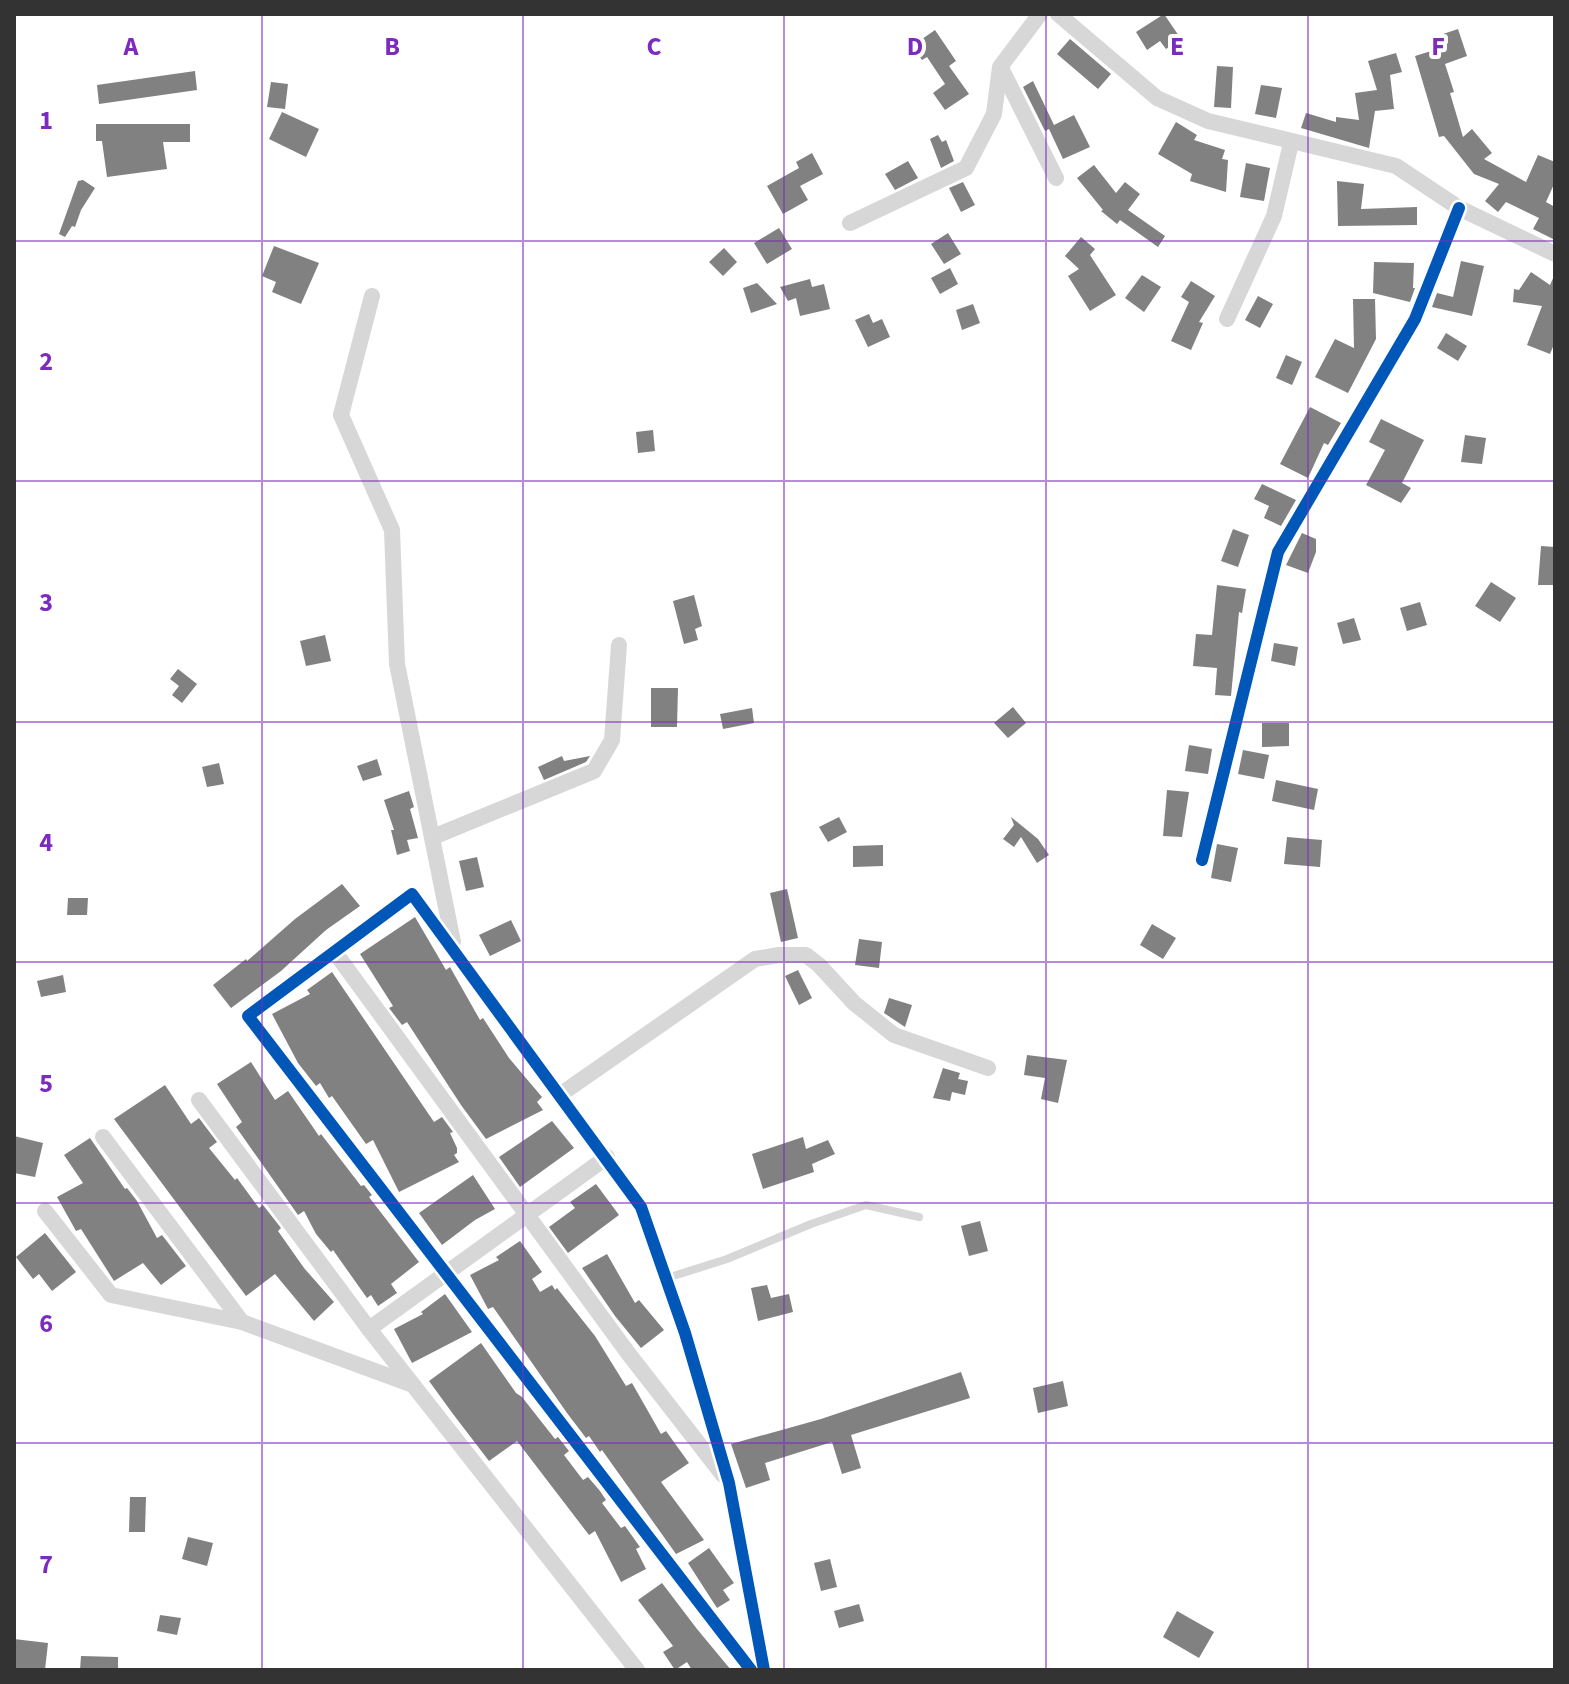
<svg xmlns="http://www.w3.org/2000/svg" width="1569" height="1684" font-family="'Source Sans 3',sans-serif">
<rect width="100%" height="100%" fill="#fff"/>
<g fill="#818181">
<path d="M1164 14 1181 39 1166 49 1160 41 1147 50 1136 32Z"/>
<path d="M1458 29 1467 56 1445 64 1454 92 1450 93 1463 137 1472 129 1492 153 1484 159 1526 182 1538 155 1555 162V182L1546 202 1555 207V240L1533 229 1539 218 1506 202 1498 212 1485 201 1499 184 1474 174 1444 136 1439 137 1415 56 1444 47 1440 35Z"/>
<path d="M935 30 956 61 949 66 969 94 945 110 933 93 945 84 927 57 922 60 912 46Z"/>
<path d="M1070 39 1111 74 1098 89 1057 54Z"/>
<path d="M1396 53 1402 72 1390 75 1394 109 1375 111 1369 148 1301 128 1306 113 1336 122V117L1359 120 1355 93 1377 90 1368 61Z"/>
<path d="M1217 66 1233 67 1231 108 1214 107Z"/>
<path d="M195 71 197 90 99 104 97 85Z"/>
<path d="M1033 81 1054 125 1074 115 1090 147 1063 159 1049 129 1045 131 1023 87Z"/>
<path d="M271 82 288 84 285 109 267 107Z"/>
<path d="M1261 85 1282 88 1276 118 1255 114Z"/>
<path d="M282 112 319 129 306 157 269 139Z"/>
<path d="M1176 122 1197 135 1194 140 1225 150 1222 159 1228 160 1226 192 1190 181 1192 174 1158 154Z"/>
<path d="M96 124H190V142H163L167 169 107 177 102 141H96Z"/>
<path d="M938 135 942 142 946 140 954 161 941 168 930 139Z"/>
<path d="M812 153 823 174 800 186 808 200 783 214 767 186 799 168 796 162Z"/>
<path d="M908 161 918 178 895 190 885 174Z"/>
<path d="M1246 163 1270 168 1264 201 1240 197Z"/>
<path d="M1094 165 1116 193 1125 182 1140 194 1128 210 1165 236 1158 247 1120 220 1117 224 1101 211 1103 210 1077 178Z"/>
<path d="M83 180 95 188 81 210 75 227 72 226 65 237 59 234 78 181Z"/>
<path d="M1337 181 1364 184 1361 209 1417 207V225L1338 226Z"/>
<path d="M963 182 975 205 961 212 949 188Z"/>
<path d="M779 228 792 249 767 264 754 243Z"/>
<path d="M948 233 961 254 944 264 931 244Z"/>
<path d="M1081 237 1095 249 1090 255 1116 295 1090 311 1068 276 1079 269 1065 256Z"/>
<path d="M274 246 319 263 301 304 272 292 276 282 262 276Z"/>
<path d="M724 248 737 262 723 276 709 262Z"/>
<path d="M1461 261 1484 266 1472 316 1432 307 1437 293 1453 297Z"/>
<path d="M1374 262 1414 263 1413 288H1415L1410 302 1373 293Z"/>
<path d="M950 268 958 284 940 294 931 278Z"/>
<path d="M1531 272 1550 285 1555 274V342L1550 354 1527 345 1542 306 1513 302 1514 289 1519 290Z"/>
<path d="M1142 275 1161 287 1144 312 1125 298Z"/>
<path d="M810 279 812 287 824 284 830 309 800 316 796 298 788 301 780 287Z"/>
<path d="M1191 281 1215 296 1199 322 1203 323 1191 350 1171 341 1189 302 1181 297Z"/>
<path d="M757 283 777 304 751 313 743 288Z"/>
<path d="M1258 296 1273 304 1260 328 1245 320Z"/>
<path d="M1353 299H1375L1376 339 1348 393 1315 377 1335 339 1354 348Z"/>
<path d="M973 304 980 323 962 330 956 310Z"/>
<path d="M869 314 873 323 882 319 890 337 868 347 855 320Z"/>
<path d="M1446 333 1467 346 1458 361 1437 348Z"/>
<path d="M1286 355 1302 362 1292 385 1276 378Z"/>
<path d="M1310 407 1341 423 1328 445 1324 443 1308 478 1280 464Z"/>
<path d="M1381 419 1424 440 1402 483 1411 488 1401 503 1366 485 1385 450 1369 442Z"/>
<path d="M653 430 655 451 638 453 636 432Z"/>
<path d="M1465 435 1486 438 1482 464 1461 462Z"/>
<path d="M1262 484 1296 500 1281 526 1264 518 1269 506 1254 499Z"/>
<path d="M1233 529 1249 535 1238 567 1221 561Z"/>
<path d="M1302 533 1316 539V552L1308 573 1286 565Z"/>
<path d="M1541 546 1555 547V585H1538Z"/>
<path d="M1491 582 1516 598 1500 622 1475 606Z"/>
<path d="M1217 585 1246 589 1242 613 1239 612 1231 696 1215 695 1217 668 1193 666 1196 634 1212 635Z"/>
<path d="M694 595 702 626 695 629 698 640 684 644 673 601Z"/>
<path d="M1420 602 1427 625 1407 631 1400 608Z"/>
<path d="M1354 618 1361 640 1343 644 1337 623Z"/>
<path d="M325 635 331 661 306 666 300 641Z"/>
<path d="M1274 643 1298 647 1295 666 1271 661Z"/>
<path d="M178 669 197 684 182 703 172 695 179 686 170 679Z"/>
<path d="M651 688H678L677 727H651Z"/>
<path d="M1013 707 1026 723 1008 738 994 723Z"/>
<path d="M752 708 754 723 723 729 720 714Z"/>
<path d="M1262 723H1289V746L1262 747Z"/>
<path d="M1189 745 1212 749 1208 774 1185 771Z"/>
<path d="M1243 750 1269 755 1264 779 1238 774Z"/>
<path d="M562 756 564 761 590 756 586 762 544 780 538 767Z"/>
<path d="M377 759 382 775 363 781 357 766Z"/>
<path d="M219 763 224 784 207 787 202 767Z"/>
<path d="M1276 780 1318 789 1314 810 1272 801Z"/>
<path d="M1167 790 1189 792 1182 837 1163 836Z"/>
<path d="M409 791 414 807 410 809 418 838 407 840 410 851 397 855 391 830H394L384 800Z"/>
<path d="M839 817 847 832 828 842 819 827Z"/>
<path d="M1011 817 1038 839 1049 855 1037 863 1021 837 1014 847 1003 839 1014 825Z"/>
<path d="M1287 837 1322 840 1320 867 1284 864Z"/>
<path d="M1217 844 1238 848 1231 882 1211 878Z"/>
<path d="M883 845V866L853 867V846Z"/>
<path d="M477 857 484 887 466 891 459 861Z"/>
<path d="M342 884 360 906 326 930 281 971 231 1008 213 985 246 959 247 961 295 919Z"/>
<path d="M787 889 798 938 781 942 770 893Z"/>
<path d="M68 898H88L87 915H67Z"/>
<path d="M415 917 446 970 450 967 480 1020 483 1018 509 1058 542 1097 537 1102 543 1110 486 1139 461 1105 407 1022 402 1025 389 1008 393 1006 360 954Z"/>
<path d="M511 920 521 941 490 956 479 935Z"/>
<path d="M1152 924 1176 938 1163 959 1140 945Z"/>
<path d="M859 939 882 942 879 968 855 965Z"/>
<path d="M798 970 812 998 799 1005 785 976Z"/>
<path d="M332 972 434 1122 442 1117 453 1132 450 1133 457 1148V1153L454 1155 459 1162 399 1192 373 1140 366 1144 332 1096 329 1098 320 1083 316 1086 298 1063 272 1014 310 994 307 990Z"/>
<path d="M63 975 66 992 41 997 37 981Z"/>
<path d="M889 998 912 1005 905 1027 884 1013Z"/>
<path d="M1027 1055 1067 1060 1058 1103 1041 1099 1045 1078 1024 1075Z"/>
<path d="M251 1062 275 1100 288 1091 319 1136 321 1134 361 1186 364 1185 372 1195 369 1197 419 1262 391 1284 397 1293 378 1306 371 1295 367 1298 333 1250 331 1252 316 1234 304 1211 298 1215 236 1127 242 1122 217 1084Z"/>
<path d="M943 1068 960 1073 958 1079 968 1081 965 1095 952 1092 950 1101 933 1098Z"/>
<path d="M165 1085 191 1124 199 1118 217 1142 209 1148 235 1180 237 1178 259 1208 263 1205 281 1228 278 1231 304 1268 334 1302 314 1321 275 1274 246 1296 114 1119Z"/>
<path d="M552 1121 574 1148 520 1187 499 1157Z"/>
<path d="M14 1136 43 1143 35 1177 14 1173Z"/>
<path d="M803 1137 806 1149 828 1140 835 1154 812 1164 814 1172 763 1189 752 1154Z"/>
<path d="M90 1138 125 1189 127 1188 137 1201 157 1238 162 1235 186 1266 161 1285 143 1263 114 1281 81 1229 76 1231 57 1197 83 1183 64 1155Z"/>
<path d="M473 1175 495 1209 475 1220 442 1245 419 1213Z"/>
<path d="M596 1184 619 1215 568 1253 549 1227 575 1208 570 1202Z"/>
<path d="M980 1221 988 1251 969 1256 961 1226Z"/>
<path d="M45 1233 76 1272 52 1291 39 1274 33 1279 16 1257Z"/>
<path d="M520 1241 542 1272 532 1279 540 1292 552 1285 555 1290 557 1288 595 1336 626 1386 632 1383 661 1434 666 1431 689 1463 661 1482 704 1540 676 1554 602 1450 600 1452 589 1436 586 1438 567 1413 493 1307 488 1309 470 1275 499 1260 496 1257Z"/>
<path d="M607 1254 635 1303 639 1300 664 1330 641 1348 615 1316 582 1268Z"/>
<path d="M767 1285 771 1298 789 1294 793 1312 758 1321 751 1288Z"/>
<path d="M445 1294 472 1332 412 1363 394 1329 423 1314 421 1312Z"/>
<path d="M481 1343 516 1393 522 1397 555 1439 558 1437 569 1451 564 1455 583 1480 588 1477 600 1491 606 1500 602 1503 621 1528 625 1526 640 1547 636 1549 646 1569 621 1582 595 1531 589 1535 517 1441 489 1461 453 1414 429 1381Z"/>
<path d="M961 1372 970 1398 851 1435 861 1468 842 1474 832 1442 765 1463 770 1480 746 1488 731 1444 821 1419Z"/>
<path d="M1063 1381 1068 1406 1038 1413 1033 1388Z"/>
<path d="M130 1497H146L145 1532H129Z"/>
<path d="M188 1537 213 1543 207 1566 182 1559Z"/>
<path d="M709 1548 734 1583 723 1590 730 1600 717 1608 688 1563Z"/>
<path d="M830 1559 837 1587 821 1591 814 1563Z"/>
<path d="M662 1583 697 1629 731 1670H692L687 1662 675 1670 663 1652 673 1646 638 1600Z"/>
<path d="M859 1604 864 1621 839 1628 834 1611Z"/>
<path d="M1177 1611 1214 1632 1199 1658 1163 1637Z"/>
<path d="M160 1615 181 1618 177 1635 157 1631Z"/>
<path d="M14 1639 48 1643 45 1670H14Z"/>
<path d="M81 1656 118 1657V1670H80Z"/>
</g>
<g fill="none" stroke-linecap="round" stroke-linejoin="round">
<path stroke="#d7d7d7" stroke-width="8" d="M667 1278 727 1259 811 1224 866 1205 919 1217"/>
<g stroke="#d7d7d7" stroke-width="16">
<path d="M1058 14 1157 98 1208 121 1396 166 1459 208 1555 254"/>
<path d="M1001 68 1056 178"/>
<path d="M850 223 966 168 994 114 1000 67 1040 14"/>
<path d="M372 296 341 415 392 530 397 664 453 942"/>
<path d="M1227 319 1274 216 1291 143"/>
<path d="M433 837 594 771 612 740 619 645"/>
<path d="M1202 860 1278 552 1415 319 1459 208"/>
<path d="M334 951 628 1353 723 1475"/>
<path d="M561 1094 755 959 779 955H806L819 965 854 1003 894 1035 988 1068"/>
<path d="M199 1100 369 1329 637 1670"/>
<path d="M103 1137 242 1322"/>
<path d="M45 1211 111 1295 242 1322 413 1385"/>
<path d="M369 1329 607 1157"/>
<path d="M751 1670 248 1016 412 894 641 1207 685 1333 729 1483 764 1670"/>
</g>
<defs>
<g id="cycleway">
<path d="M1202 860 1278 552 1415 319 1459 208"/>
<path d="M751 1670 248 1016 412 894 641 1207 685 1333 729 1483 764 1670"/>
</g>
</defs>
<use href="#cycleway" stroke="#fff" stroke-width="17"/>
<use href="#cycleway" stroke="#0057b8" stroke-width="12"/>
</g>
<path fill="none" stroke="#7b2cbf" stroke-width="2" stroke-opacity="0.55" d="M262 14V1670M523 14V1670M784 14V1670M1046 14V1670M1308 14V1670M14 241H1555M14 481H1555M14 722H1555M14 962H1555M14 1203H1555M14 1443H1555"/>
<g font-size="26" text-anchor="middle" font-weight="bold" fill="#7b2cbf" stroke="#fff" stroke-width="8" stroke-linejoin="round" paint-order="stroke">
<text x="131" y="55">A</text>
<text x="392" y="55">B</text>
<text x="654" y="55">C</text>
<text x="915" y="55">D</text>
<text x="1177" y="55">E</text>
<text x="1438" y="55">F</text>
<text x="46" y="129">1</text>
<text x="46" y="370">2</text>
<text x="46" y="611">3</text>
<text x="46" y="851">4</text>
<text x="46" y="1092">5</text>
<text x="46" y="1332">6</text>
<text x="46" y="1573">7</text>
</g>
<rect width="1569" height="1684" fill="none" stroke="#333333" stroke-width="32"/>
</svg>
